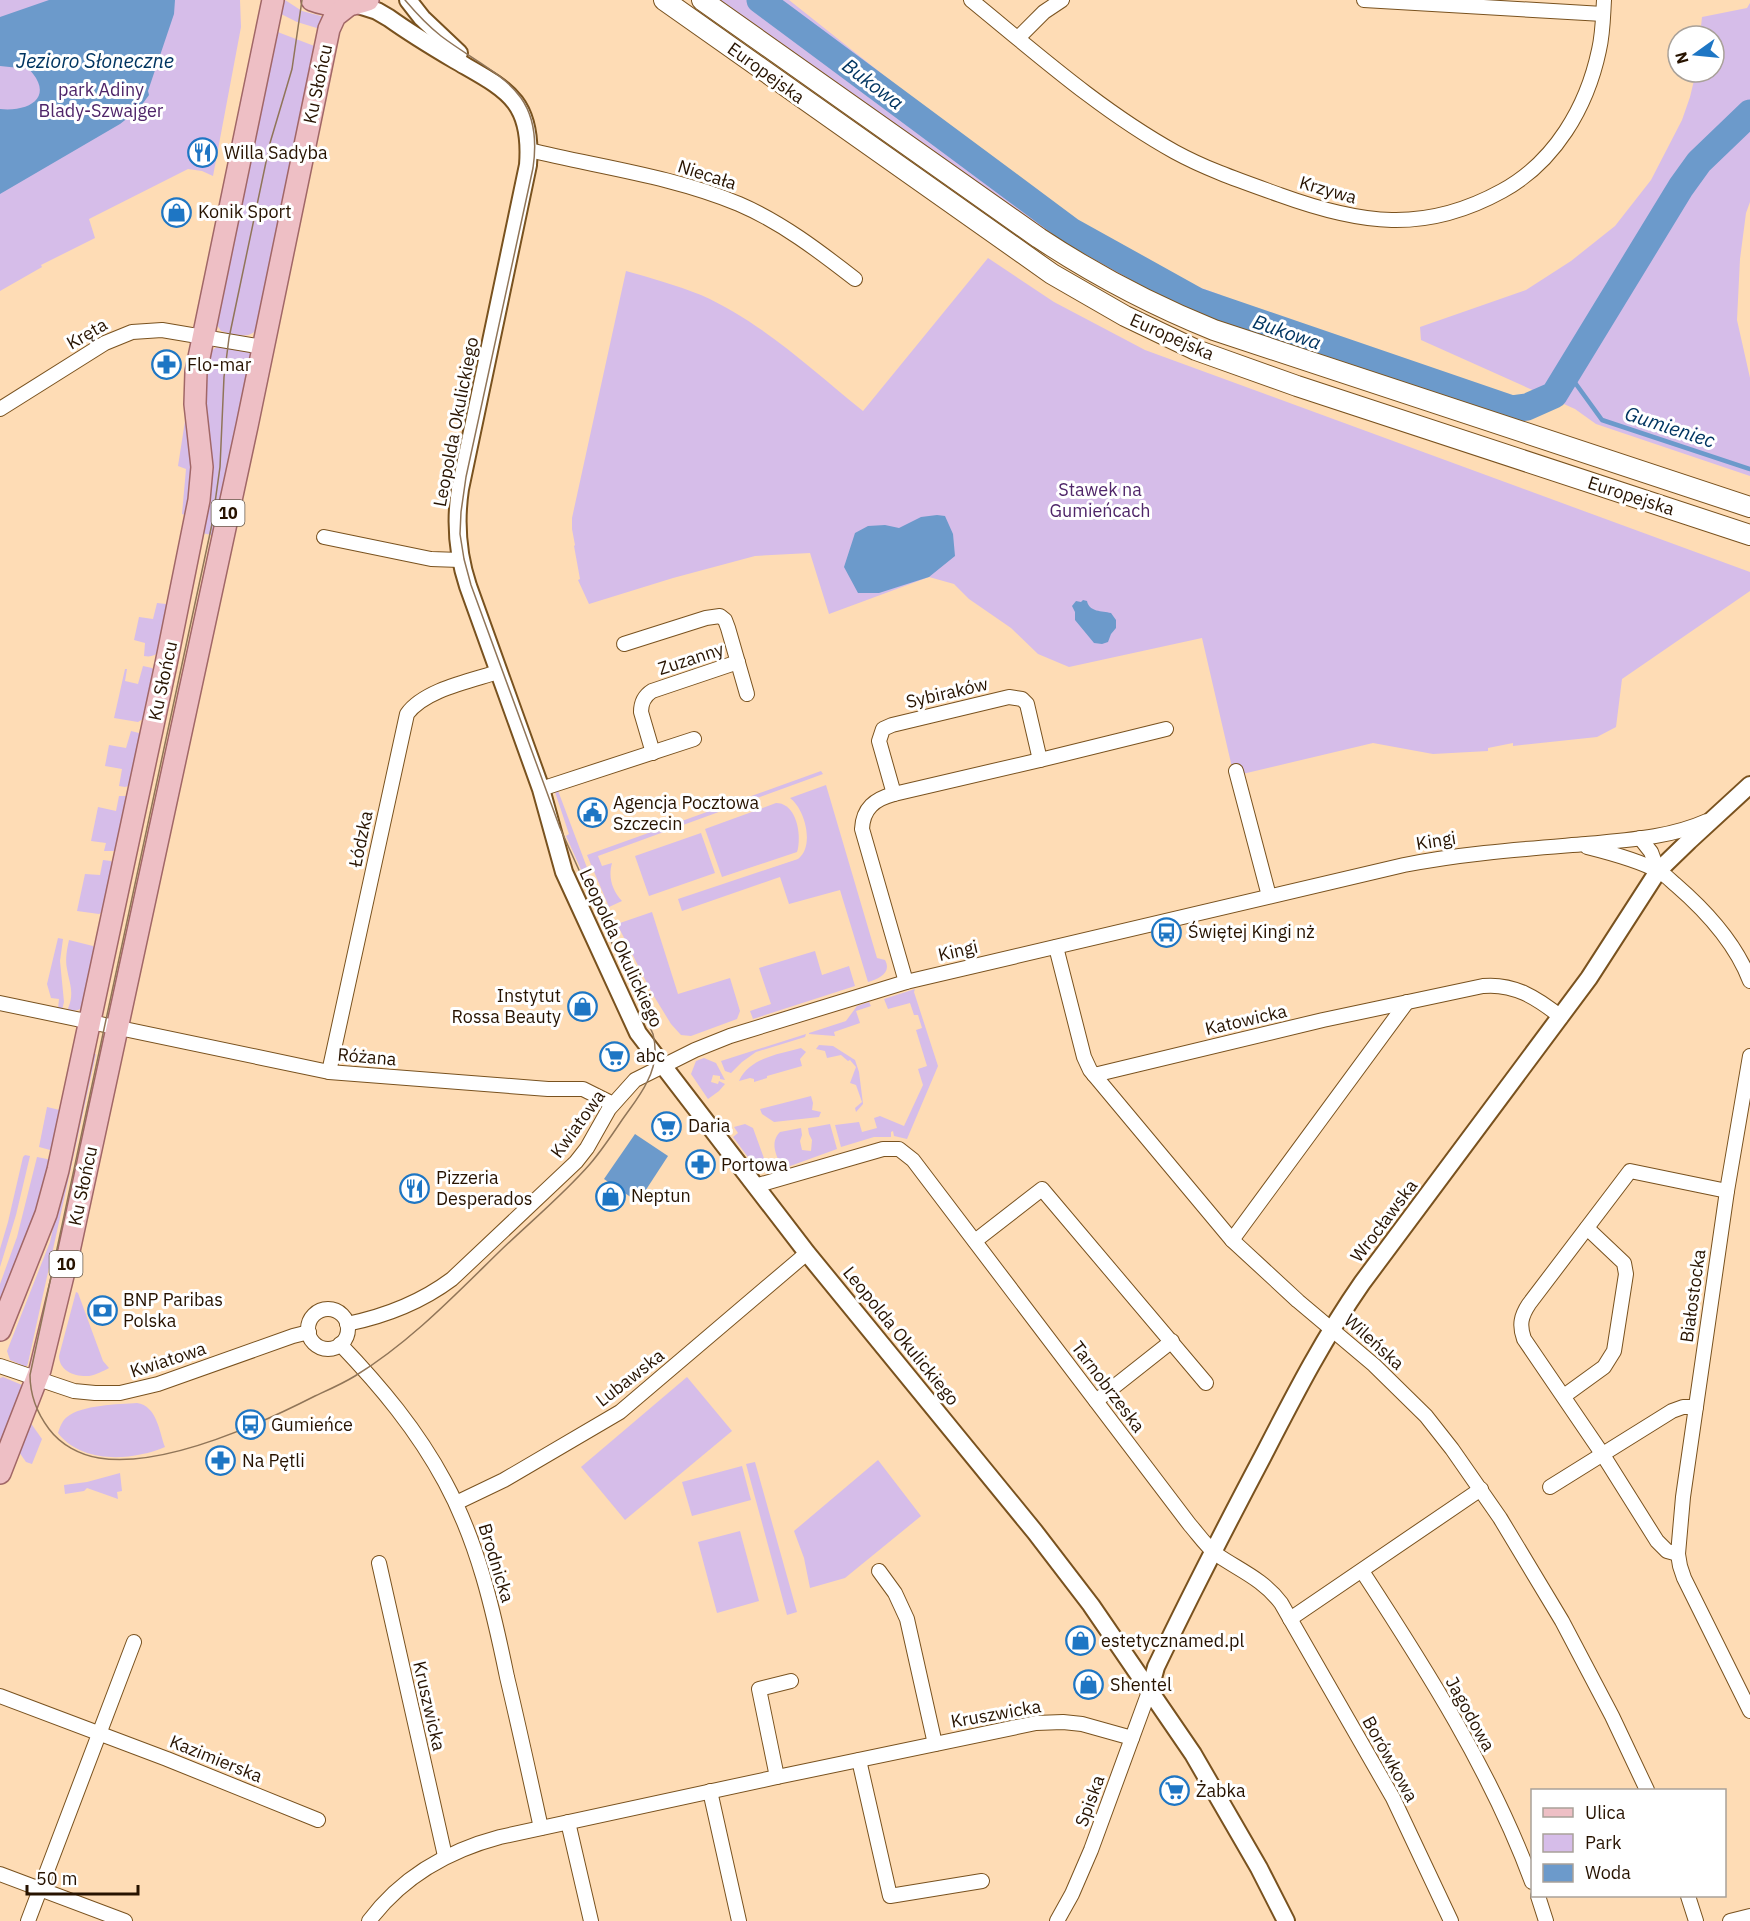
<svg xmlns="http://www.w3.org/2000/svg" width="1750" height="1921" font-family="'IBM Plex Sans',sans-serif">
<rect width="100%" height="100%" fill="#fedcb5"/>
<g fill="#d6bde9">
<path d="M0 0H240L241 27 213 176 202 171 188 169 89 219 95 238 41 265 42 267 0 291Z"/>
<path d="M282 0H285L302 11 321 16 323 18 320 29 297 22 279 13Z"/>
<path d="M716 0H789L974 147 1118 250 1153 271 1221 295 1217 320C1157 296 1107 269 1051 237Z"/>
<path d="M1750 3V202L1746 213 1740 259 1737 320 1750 378V476L1596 424 1575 409 1421 340 1420 327 1526 290 1571 261 1615 226 1651 180 1682 120 1690 97 1696 72H1714V36H1700L1702 17 1747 8Z"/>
<path d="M275 31 317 47 258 328C250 340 233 335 221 331L217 325V316Z"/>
<path d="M988 258 1054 302 1145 350 1750 572V591L1622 679 1616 727 1597 737 1513 746V743L1488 748V751L1433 754 1373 743 1234 776 1202 638 1069 667 1038 654 1011 628 969 599 954 584 929 577 829 614 810 553 755 556 673 578 589 604 578 580 580 579 574 546 575 545 572 529V518L626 271C651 278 676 285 701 295 762 322 812 370 863 411Z"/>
<path d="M218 346 249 351 252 356 216 536 202 533 206 435 205 380 211 351Z"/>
<path d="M185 421 187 424 192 466 188 516 182 514 186 469 178 466Z"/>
<path d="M157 603 166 604 168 607C166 624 168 661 144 656L145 643 134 640 139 617 153 619Z"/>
<path d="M143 666 152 668 155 671 148 716 138 722 114 718 125 669H127L125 681 138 684Z"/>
<path d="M131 731 139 733 142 736 132 785 125 787 119 786 122 769 105 766 109 745 126 748Z"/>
<path d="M821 771 823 774 598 856 602 866 612 863C608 877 612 890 622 901L609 907 587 855Z"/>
<path d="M826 785 877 958 885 960C892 973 879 979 868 982L840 890 789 904 780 877 682 911 678 899 798 859C815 846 805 809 790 798Z"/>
<path d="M557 788 589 873 587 883 566 836 569 834 554 789Z"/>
<path d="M119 796H129L116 851H104L106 843 91 841 98 807 116 811Z"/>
<path d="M776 803C797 803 802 836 797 852L722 877 705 829Z"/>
<path d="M701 833 715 873 649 896 635 856Z"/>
<path d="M103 860 111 861 114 866 104 911 99 914 77 911 85 874 100 875Z"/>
<path d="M652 912 678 994 730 978 740 1011 737 1019 691 1036 681 1035 671 1024 652 993 617 924Z"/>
<path d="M58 938 63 939 60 961 64 1002 62 1010 58 1009 59 999 51 998 47 984Z"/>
<path d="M69 940 93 946 95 949 86 1005C80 1010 74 1012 67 1011 75 994 70 986 67 969 65 959 67 949 69 940Z"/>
<path d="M815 951 822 975 849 966 855 986 753 1019 750 1011 771 1004 759 968Z"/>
<path d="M915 989 914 992 938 1066 907 1139 894 1136 893 1131 891 1132V1137H874L841 1147 835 1125 859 1122 862 1132 877 1128 874 1118 880 1116 904 1126 923 1085 918 1069 927 1066 916 1030 922 1028 918 1015H914L910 1003 888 1009 884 999Z"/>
<path d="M869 1002 871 1006 856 1011 860 1023 834 1032 835 1036 809 1034V1033L846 1021 857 1006Z"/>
<path d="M806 1034 805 1037 756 1052 742 1062 731 1073 725 1071 721 1061Z"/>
<path d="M819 1045 833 1046 855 1060 859 1072 863 1104 856 1112 855 1108 862 1102 856 1085 850 1083 856 1067 850 1060 848 1061 841 1055 827 1058 825 1051 816 1049Z"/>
<path d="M801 1048 806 1052 800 1059 802 1066 767 1076V1078L754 1082V1079L750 1078 739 1081C749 1058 779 1054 801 1048Z"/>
<path d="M92 1054H96L28 1363 27 1366H24L10 1360 7 1351 50 1242Z"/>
<path d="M704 1058 716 1063 725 1080 720 1079V1076L713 1075 711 1082 718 1084 719 1081 725 1084 719 1091 708 1099 691 1074 696 1061Z"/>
<path d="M811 1096 813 1103 812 1110 821 1112 819 1117 774 1122 762 1114 760 1109Z"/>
<path d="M47 1107 64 1111 54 1151 39 1147Z"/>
<path d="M745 1124 753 1128 769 1172 760 1171 756 1168 733 1137 738 1133 734 1127Z"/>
<path d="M830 1124 837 1149 782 1169C777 1156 769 1143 780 1132L801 1128 802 1135 800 1141 802 1150 811 1151 812 1140 809 1134 808 1128Z"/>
<path d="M25 1155 30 1156 16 1215 0 1267V1249L8 1222 23 1157Z"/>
<path d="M37 1157 52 1160 43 1196 0 1308V1284L17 1237Z"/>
<path d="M76 1292 78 1293 103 1361 109 1368C103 1371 96 1375 89 1376 75 1377 59 1371 59 1356Z"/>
<path d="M3 1377 22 1385 24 1387 0 1449V1378Z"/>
<path d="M687 1377 732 1431 625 1520 581 1467Z"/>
<path d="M137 1403C157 1406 159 1431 165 1447 132 1461 82 1464 58 1433 60 1427 62 1421 67 1417 81 1405 119 1404 137 1403Z"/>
<path d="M30 1422 42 1439 32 1464 26 1462 19 1452Z"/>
<path d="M878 1460 921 1516 845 1578 810 1588 804 1558 794 1531Z"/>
<path d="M755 1462 797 1612 787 1615 746 1464Z"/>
<path d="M742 1466 751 1500 692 1516 682 1482Z"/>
<path d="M120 1473 122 1491 117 1492 118 1499 87 1488 84 1491 65 1494 64 1485 87 1482Z"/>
<path d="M740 1531 759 1601 717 1613 698 1542Z"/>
</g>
<g fill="#6c9acb">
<path d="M49 0H175L174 14 148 91 149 95 138 110 120 124 0 194V109C30 112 55 97 29 69L0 66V17Z"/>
<path d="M937 515 945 516 953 534 955 556 929 577 879 593H858L844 567 855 533 868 526 885 525 899 528 921 517Z"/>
<path d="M1083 600 1087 601C1089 612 1102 611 1111 613L1116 620V628L1111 634 1108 642 1102 644 1094 643 1075 620V612L1072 606 1076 601 1081 602Z"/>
<path d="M635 1134 668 1156 638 1202 604 1179Z"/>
</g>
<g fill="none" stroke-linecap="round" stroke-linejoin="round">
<path stroke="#6c9acb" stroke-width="4.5" d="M1568 373 1602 420 1750 469"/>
<path stroke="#6c9acb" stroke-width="27" d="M760 0 1071 231 1197 301 1512 409 1527 407 1554 395 1681 187 1699 162 1750 113"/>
<defs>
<g id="minor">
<path d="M971 0C1036 53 1101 111 1175 152 1208 170 1244 182 1280 195 1360 224 1424 234 1502 191 1555 162 1587 107 1599 50 1603 33 1603 16 1604 0"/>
<path d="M1364 0 1603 14"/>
<path d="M1018 38 1044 12 1062 0"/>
<path d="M529 150C599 167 672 176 739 204 781 222 819 251 855 279"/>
<path d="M0 409 105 343 132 332 162 330 263 347"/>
<path d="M324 537 431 559 460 560"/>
<path d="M624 644 706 618 720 616 725 620 728 628 747 694"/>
<path d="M653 753 641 712C641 703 644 696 652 691L738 662"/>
<path d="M1236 771 1269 896"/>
<path d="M541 789 694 739"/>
<path d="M894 794 879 741 883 729 892 725 1009 697 1022 699 1027 704 1040 760"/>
<path d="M1640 838 1651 852 1658 871"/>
<path d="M1587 847C1607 852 1640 861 1658 871 1665 874 1671 881 1676 885 1706 911 1736 944 1750 981"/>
<path d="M1056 947 1084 1057 1090 1070 1232 1240 1298 1301 1374 1365 1426 1416 1452 1449 1500 1518 1562 1621 1612 1716 1647 1790"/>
<path d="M906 982 862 829C863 808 875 799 894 794L1040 760 1166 729"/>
<path d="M0 1003 329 1072 548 1089H583L613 1104"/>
<path d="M1750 1056 1727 1191 1683 1497 1678 1554 1680 1566 1684 1578 1750 1711"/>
<path d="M329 1072 407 714C424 690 470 681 498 672"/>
<path d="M1094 1075 1323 1020 1483 986C1514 983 1537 998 1561 1017"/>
<path d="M755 1186 883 1149H899L913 1160 1190 1525C1198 1534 1206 1546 1216 1554 1239 1570 1263 1579 1281 1603L1393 1798 1451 1921"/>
<path d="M1232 1240 1407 1002"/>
<path d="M975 1241 1042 1189 1206 1383"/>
<circle cx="328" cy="1329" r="20"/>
<path d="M347 1324C386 1316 420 1303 452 1279L576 1162 587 1148 609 1109 635 1080 695 1050 730 1036 906 982 1404 865C1464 853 1525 849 1586 844 1627 840 1669 838 1707 821"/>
<path d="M340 1344C381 1387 417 1430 445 1482 478 1543 493 1609 507 1677 519 1727 530 1778 541 1828"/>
<path d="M0 1366 74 1391 95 1393H120L158 1384 293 1336 309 1332"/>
<path d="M1564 1396 1604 1367 1614 1351 1626 1274 1624 1263 1587 1228"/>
<path d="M1096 1401 1172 1341"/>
<path d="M1550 1487 1672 1411 1683 1407H1696"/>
<path d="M456 1503 504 1480 620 1412 807 1253"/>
<path d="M1678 1554 1667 1551 1657 1541 1603 1455 1524 1339C1519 1325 1521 1316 1529 1304L1630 1171 1727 1191"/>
<path d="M379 1563 445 1856"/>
<path d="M879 1571 895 1593 907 1619 935 1744"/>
<path d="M1362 1571C1426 1669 1491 1771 1532 1882"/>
<path d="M1290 1619 1481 1489"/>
<path d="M0 1696 167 1759 318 1820"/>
<path d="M859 1760 890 1896 982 1881"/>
<path d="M777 1777 759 1689 791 1681"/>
<path d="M710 1791 739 1921"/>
<path d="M568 1822 591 1921"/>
<path d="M0 1874 125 1921"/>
<path d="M1538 1896 1546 1921"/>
<path d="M1688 1896 1696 1921"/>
<path d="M28 1921 134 1642"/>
<path d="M369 1921C402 1877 447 1851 500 1837L777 1777 1036 1723 1063 1722 1082 1724 1132 1738"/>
<path d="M1057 1921 1072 1894 1091 1850 1150 1689"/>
<path d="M1730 1921 1750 1916"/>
</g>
<g id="tertiary">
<path d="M408 0 422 18 459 53"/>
<path d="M355 4 377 11 389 18C410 33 433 47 455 60 505 89 533 99 528 165L460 489C455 523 457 553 468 586L541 789 564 872 638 1033 807 1253 1035 1532 1091 1605 1193 1754 1259 1868 1286 1921"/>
<path d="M1150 1689 1156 1667C1190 1596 1226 1526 1263 1456 1294 1396 1323 1339 1362 1283L1589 978 1658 871 1689 841 1750 785"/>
</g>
<g id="secondary">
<path d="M664 0 1052 274 1125 316 1196 350 1297 386 1750 535"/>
<path d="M702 0 1039 238C1095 275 1152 305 1214 330L1750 507"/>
</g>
<g id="primary">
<path d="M312 0C330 7 349 7 368 0"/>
<path d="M0 1330 46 1214 58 1170 166 664 199 500 202 467 195 404 196 372 273 0"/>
<path d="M0 1473 40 1370 69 1251 247 426 329 29 335 16 349 5"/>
</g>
</defs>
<use href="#minor" stroke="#79521f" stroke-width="16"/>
<use href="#tertiary" stroke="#79521f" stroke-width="20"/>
<use href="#secondary" stroke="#79521f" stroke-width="22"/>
<use href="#primary" stroke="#a16767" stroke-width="24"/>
<use href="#minor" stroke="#fff" stroke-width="14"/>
<use href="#tertiary" stroke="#fff" stroke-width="16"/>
<use href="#secondary" stroke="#fff" stroke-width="20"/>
<use href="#primary" stroke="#eebfc5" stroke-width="21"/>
<path stroke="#907558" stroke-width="1.5" d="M302 0 292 69 270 143 229 338 224 377 220 467 212 524 30 1375C30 1394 37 1413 49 1429 61 1445 80 1455 99 1458 162 1468 258 1425 315 1396 328 1390 342 1384 355 1376 409 1343 454 1296 499 1252 529 1223 563 1195 590 1164 602 1150 612 1135 622 1120 631 1107 641 1095 647 1082 655 1067 657 1050 653 1034L560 828 471 585 464 559 460 534 461 512 466 477 533 168C545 87 494 76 441 36 427 25 416 13 405 0"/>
</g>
<defs>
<symbol id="restaurant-ring" viewBox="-11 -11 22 22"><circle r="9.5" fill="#fff" stroke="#1e76c4" stroke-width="1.5"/><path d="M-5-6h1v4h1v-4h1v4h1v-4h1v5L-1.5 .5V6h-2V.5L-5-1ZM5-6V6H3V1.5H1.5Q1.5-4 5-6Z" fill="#1e76c4"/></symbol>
<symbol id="shop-ring" viewBox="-11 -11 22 22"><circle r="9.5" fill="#fff" stroke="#1e76c4" stroke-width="1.5"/><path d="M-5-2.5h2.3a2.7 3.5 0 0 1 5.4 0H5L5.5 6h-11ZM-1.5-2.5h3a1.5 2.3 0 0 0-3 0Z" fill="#1e76c4"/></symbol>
<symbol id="pharmacy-ring" viewBox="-11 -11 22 22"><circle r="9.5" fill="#fff" stroke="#1e76c4" stroke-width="1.5"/><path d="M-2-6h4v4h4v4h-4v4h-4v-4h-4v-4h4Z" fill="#1e76c4"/></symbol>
<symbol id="civic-ring" viewBox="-11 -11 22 22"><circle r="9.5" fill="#fff" stroke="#1e76c4" stroke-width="1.5"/><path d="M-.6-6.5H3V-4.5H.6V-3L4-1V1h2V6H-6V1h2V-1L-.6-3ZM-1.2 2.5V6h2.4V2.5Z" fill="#1e76c4"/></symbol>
<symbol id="bus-ring" viewBox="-11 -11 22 22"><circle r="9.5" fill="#fff" stroke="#1e76c4" stroke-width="1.5"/><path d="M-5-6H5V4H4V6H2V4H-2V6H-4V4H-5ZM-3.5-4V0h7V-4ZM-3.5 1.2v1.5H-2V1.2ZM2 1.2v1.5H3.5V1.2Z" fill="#1e76c4"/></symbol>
<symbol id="supermarket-ring" viewBox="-11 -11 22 22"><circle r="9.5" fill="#fff" stroke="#1e76c4" stroke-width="1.5"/><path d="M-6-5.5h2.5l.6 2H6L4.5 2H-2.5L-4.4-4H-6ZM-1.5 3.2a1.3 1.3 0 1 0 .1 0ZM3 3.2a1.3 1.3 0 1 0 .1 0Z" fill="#1e76c4"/></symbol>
<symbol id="bank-ring" viewBox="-11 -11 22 22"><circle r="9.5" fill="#fff" stroke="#1e76c4" stroke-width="1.5"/><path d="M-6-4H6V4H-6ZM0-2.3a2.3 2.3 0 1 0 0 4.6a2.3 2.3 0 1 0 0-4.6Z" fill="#1e76c4"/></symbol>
</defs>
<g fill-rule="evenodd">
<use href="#restaurant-ring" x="186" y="136" width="33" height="33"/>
<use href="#shop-ring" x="160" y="196" width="33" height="33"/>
<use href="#pharmacy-ring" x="150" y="348" width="33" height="33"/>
<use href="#civic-ring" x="576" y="796" width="33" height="33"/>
<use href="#bus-ring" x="1150" y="916" width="33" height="33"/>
<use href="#shop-ring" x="566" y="990" width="33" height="33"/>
<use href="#supermarket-ring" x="598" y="1040" width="33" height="33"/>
<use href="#supermarket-ring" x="650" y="1110" width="33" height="33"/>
<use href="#pharmacy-ring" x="684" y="1148" width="33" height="33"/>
<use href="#restaurant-ring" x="398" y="1172" width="33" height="33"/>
<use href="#shop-ring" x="594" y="1180" width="33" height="33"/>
<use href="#bank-ring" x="86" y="1294" width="33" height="33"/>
<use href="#bus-ring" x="234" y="1408" width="33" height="33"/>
<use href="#pharmacy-ring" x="204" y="1444" width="33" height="33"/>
<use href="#shop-ring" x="1064" y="1624" width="33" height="33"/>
<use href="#shop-ring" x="1072" y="1668" width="33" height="33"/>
<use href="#supermarket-ring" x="1158" y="1774" width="33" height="33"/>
</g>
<g text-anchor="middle" stroke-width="6" stroke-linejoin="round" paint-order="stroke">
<g fill="#fff" stroke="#685a4c" stroke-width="1.5">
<rect x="211.5" y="500" width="33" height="26" rx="4.5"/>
<rect x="49.5" y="1251" width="33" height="26" rx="4.5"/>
</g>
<g font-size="16" font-weight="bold" fill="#271300">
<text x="228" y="519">10</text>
<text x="66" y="1270">10</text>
</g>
<g font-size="18" fill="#271300" stroke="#fff">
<text transform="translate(766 73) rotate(36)" y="6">Europejska</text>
<text transform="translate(318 84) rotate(-78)" y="6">Ku Słońcu</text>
<text transform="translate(707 175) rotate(18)" y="6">Niecała</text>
<text transform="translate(1328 190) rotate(16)" y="6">Krzywa</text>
<text transform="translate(87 334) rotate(-30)" y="6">Kręta</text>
<text transform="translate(1172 337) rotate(24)" y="6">Europejska</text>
<text transform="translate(456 422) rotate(-79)" y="6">Leopolda Okulickiego</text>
<text transform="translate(1631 496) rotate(18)" y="6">Europejska</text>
<text transform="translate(691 659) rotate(-18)" y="6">Zuzanny</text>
<text transform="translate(163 681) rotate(-78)" y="6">Ku Słońcu</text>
<text transform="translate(947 693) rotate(-13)" y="6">Sybiraków</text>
<text transform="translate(361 839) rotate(-78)" y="6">Łódzka</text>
<text transform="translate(1436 841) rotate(-9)" y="6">Kingi</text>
<text transform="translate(621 948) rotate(65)" y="6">Leopolda Okulickiego</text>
<text transform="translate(958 951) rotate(-13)" y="6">Kingi</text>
<text transform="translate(1246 1020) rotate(-13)" y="6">Katowicka</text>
<text transform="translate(367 1057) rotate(5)" y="6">Różana</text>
<text transform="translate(578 1124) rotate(-54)" y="6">Kwiatowa</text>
<text transform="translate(83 1186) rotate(-78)" y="6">Ku Słońcu</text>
<text transform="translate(1384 1221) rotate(-53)" y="6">Wrocławska</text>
<text transform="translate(1693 1296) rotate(-82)" y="6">Białostocka</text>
<text transform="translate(901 1336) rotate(51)" y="6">Leopolda Okulickiego</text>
<text transform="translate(1374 1342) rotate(42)" y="6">Wileńska</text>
<text transform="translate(168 1360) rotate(-18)" y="6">Kwiatowa</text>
<text transform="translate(630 1378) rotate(-38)" y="6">Lubawska</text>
<text transform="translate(1108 1387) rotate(53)" y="6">Tarnobrzeska</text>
<text transform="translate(496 1563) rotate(73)" y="6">Brodnicka</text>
<text transform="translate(429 1706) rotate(77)" y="6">Kruszwicka</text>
<text transform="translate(996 1714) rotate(-10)" y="6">Kruszwicka</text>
<text transform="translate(1470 1714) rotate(61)" y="6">Jagodowa</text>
<text transform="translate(216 1759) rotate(22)" y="6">Kazimierska</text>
<text transform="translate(1390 1759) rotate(61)" y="6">Borówkowa</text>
<text transform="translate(1090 1801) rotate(-70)" y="6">Spiska</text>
</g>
<g font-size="18" fill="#4f2569" stroke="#fff">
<text x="101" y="96">park Adiny<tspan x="101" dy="21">Blady-Szwajger</tspan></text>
<text x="1100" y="496">Stawek na<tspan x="1100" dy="21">Gumieńcach</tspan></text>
</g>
<g font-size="18" fill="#271300" stroke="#fff" text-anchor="start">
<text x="224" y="159">Willa Sadyba</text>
<text x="198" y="218">Konik Sport</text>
<text x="187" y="371">Flo-mar</text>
<text x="613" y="809">Agencja Pocztowa<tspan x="613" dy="21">Szczecin</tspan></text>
<text x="1188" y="938">Świętej Kingi nż</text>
<text x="561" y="1002" text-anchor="end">Instytut<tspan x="561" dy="21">Rossa Beauty</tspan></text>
<text x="636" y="1062">abc</text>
<text x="688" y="1132">Daria</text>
<text x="721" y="1171">Portowa</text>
<text x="436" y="1184">Pizzeria<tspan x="436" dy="21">Desperados</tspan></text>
<text x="631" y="1202">Neptun</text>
<text x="123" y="1306">BNP Paribas<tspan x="123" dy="21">Polska</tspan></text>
<text x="271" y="1431">Gumieńce</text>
<text x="242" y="1467">Na Pętli</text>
<text x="1101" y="1647">estetycznamed.pl</text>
<text x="1110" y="1691">Shentel</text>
<text x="1196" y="1797">Żabka</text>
</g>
<g font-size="20" font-style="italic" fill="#003561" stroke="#fff">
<text x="95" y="68">Jezioro Słoneczne</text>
<text transform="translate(873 84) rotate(37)" y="7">Bukowa</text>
<text transform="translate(1287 332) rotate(19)" y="7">Bukowa</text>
<text transform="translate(1670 427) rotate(18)" y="7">Gumieniec</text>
</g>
</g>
<rect x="1531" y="1789" width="195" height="108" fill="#ffffff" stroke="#a9a199" stroke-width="1.5"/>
<rect x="1543" y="1808" width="30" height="9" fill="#eebfc5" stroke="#a9a199" stroke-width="1.5"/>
<text x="1585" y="1819" font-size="18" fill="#271300">Ulica</text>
<rect x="1543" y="1834" width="30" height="18" fill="#d6bde9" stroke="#a9a199" stroke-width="1.5"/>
<text x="1585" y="1849" font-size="18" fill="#271300">Park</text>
<rect x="1543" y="1864" width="30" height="18" fill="#6c9acb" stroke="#a9a199" stroke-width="1.5"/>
<text x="1585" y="1879" font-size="18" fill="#271300">Woda</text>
<g transform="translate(1696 54) rotate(255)"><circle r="28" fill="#ffffff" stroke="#a9a199" stroke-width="1.5"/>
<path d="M0-4.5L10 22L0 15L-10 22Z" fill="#1e76c4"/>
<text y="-9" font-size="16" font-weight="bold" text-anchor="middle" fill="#271300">N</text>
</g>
<path d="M27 1885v9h111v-9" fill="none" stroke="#271300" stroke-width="3"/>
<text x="36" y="1885" font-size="18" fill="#271300" stroke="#ffffff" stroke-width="4.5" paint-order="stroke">50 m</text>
</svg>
